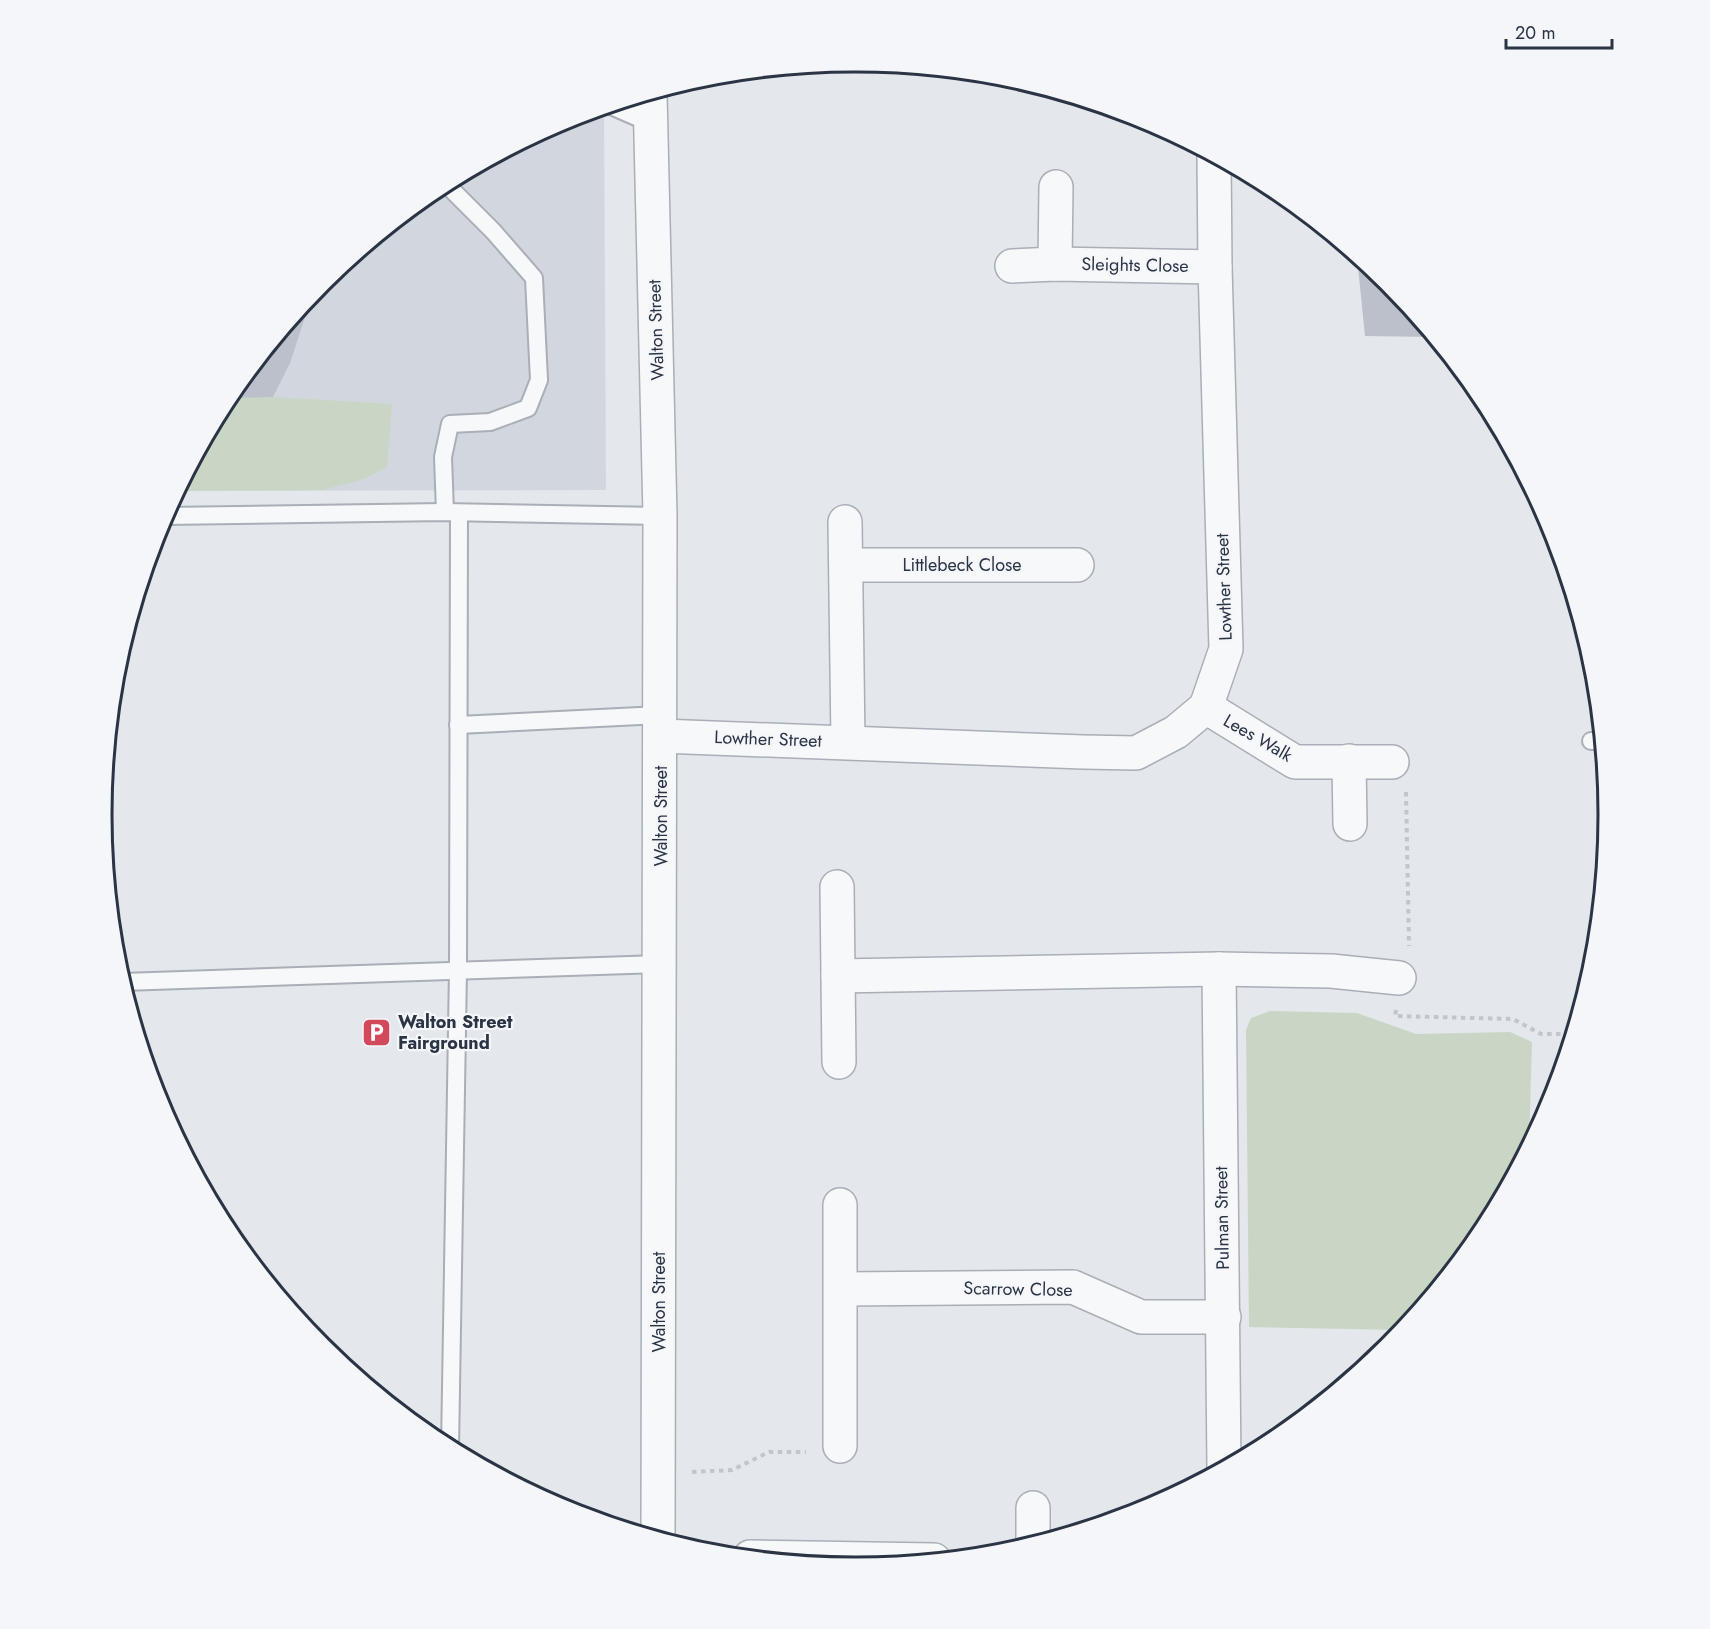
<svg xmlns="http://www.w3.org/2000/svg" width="1710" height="1629" font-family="Jost,sans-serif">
<rect width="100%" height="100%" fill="#e4e7ec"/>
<path fill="#d2d6de" d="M604 108 606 490 178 491 229 396 323 282 437 188 567 119Z"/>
<g fill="#c9d6c5">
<path d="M273 397 392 404 387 467 364 479 323 490 178 491 228 398Z"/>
<path d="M1270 1011 1357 1013 1416 1034 1510 1032 1532 1042 1529 1143 1507 1184 1499 1185V1199L1481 1233 1402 1330 1249 1327 1246 1030 1251 1018Z"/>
</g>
<g fill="#bbc0ca">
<path d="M1357 257 1388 282 1432 337 1365 336Z"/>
<path d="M310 297 308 308 290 363 273 397 228 398Z"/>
</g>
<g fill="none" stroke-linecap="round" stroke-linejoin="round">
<defs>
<g id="lane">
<path d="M611 106 650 123"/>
<path d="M445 512 443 457 450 424 490 422 528 408 539 380 534 278 493 231 446 184"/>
<path d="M165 516 445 512 660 516"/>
<path d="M458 725 660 715"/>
<path d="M1591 741H1601"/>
<path d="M123 982 660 964"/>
<path d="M450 1448 458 970 459 513"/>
</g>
<g id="street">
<path d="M650 94 660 516 658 1538"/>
<path d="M1055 264 1056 187"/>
<path d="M1012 266 1055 264 1215 267"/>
<path d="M845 522 848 742"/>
<path d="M847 565H1077"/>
<path d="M1206 707 1295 762H1392"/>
<path d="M661 736 1083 752 1136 753 1176 732 1206 707 1226 649 1215 267 1214 156"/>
<path d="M1349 761 1350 824"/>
<path d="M837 887 839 1062"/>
<path d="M1219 969 1224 1467"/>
<path d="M838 976 1219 969 1331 971 1399 978"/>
<path d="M842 1289 1073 1287 1141 1317H1224"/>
<path d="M840 1446V1205"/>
<path d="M1033 1544V1508"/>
<path d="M750 1557 934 1560"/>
</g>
</defs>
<use href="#lane" stroke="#a9aeb7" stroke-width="20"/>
<use href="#street" stroke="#a9aeb7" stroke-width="36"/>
<g stroke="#c2c5cb" stroke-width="4" stroke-dasharray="4.5 4.5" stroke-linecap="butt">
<path d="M1406 792 1409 946"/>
<path d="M1396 1010 1395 1016 1513 1019 1541 1034H1571"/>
<path d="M692 1472 732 1470 769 1452H806"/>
</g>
<use href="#lane" stroke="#f7f8fa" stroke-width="16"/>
<use href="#street" stroke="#f7f8fa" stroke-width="33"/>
</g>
<defs>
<symbol id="parking-square" viewBox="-11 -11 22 22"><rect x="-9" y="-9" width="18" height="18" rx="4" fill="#d1495b" stroke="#f4f6f9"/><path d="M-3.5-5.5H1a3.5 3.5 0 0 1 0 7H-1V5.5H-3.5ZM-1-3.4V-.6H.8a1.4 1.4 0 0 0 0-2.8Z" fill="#fff"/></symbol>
</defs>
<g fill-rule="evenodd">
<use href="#parking-square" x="360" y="1016" width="33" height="33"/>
</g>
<g text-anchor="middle" stroke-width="4.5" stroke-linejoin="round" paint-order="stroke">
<g font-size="18" fill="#2b3445" stroke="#f4f6f9">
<text transform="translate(1135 265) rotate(1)" y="6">Sleights Close</text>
<text transform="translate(656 330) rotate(-92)" y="6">Walton Street</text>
<text x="962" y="571">Littlebeck Close</text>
<text transform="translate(1224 587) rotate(-92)" y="6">Lowther Street</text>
<text transform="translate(1258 738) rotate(30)" y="6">Lees Walk</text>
<text transform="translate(768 739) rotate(2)" y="6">Lowther Street</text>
<text transform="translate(661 816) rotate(-90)" y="6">Walton Street</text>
<text transform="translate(1222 1218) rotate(-91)" y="6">Pulman Street</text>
<text transform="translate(1018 1289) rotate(1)" y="6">Scarrow Close</text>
<text transform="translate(659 1302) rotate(-90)" y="6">Walton Street</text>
</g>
<g font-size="18" font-weight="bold" fill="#2b3445" stroke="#f4f6f9" text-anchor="start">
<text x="398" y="1028">Walton Street<tspan x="398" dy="21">Fairground</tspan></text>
</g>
</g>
<path d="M0 0H1710V1629H0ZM854 72H856A742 742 0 0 1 1598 814V815A742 742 0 0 1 856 1557H854A742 742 0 0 1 112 815V814A742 742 0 0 1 854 72Z" fill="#f4f6f9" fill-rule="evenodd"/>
<path fill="none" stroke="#2b3445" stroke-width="3" d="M854 72H856A742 742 0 0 1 1598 814V815A742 742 0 0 1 856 1557H854A742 742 0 0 1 112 815V814A742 742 0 0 1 854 72Z"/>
<path d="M1506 39v9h106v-9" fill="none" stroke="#2b3445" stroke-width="3"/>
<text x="1515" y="39" font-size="18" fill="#2b3445" stroke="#f4f6f9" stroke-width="4.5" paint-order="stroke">20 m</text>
</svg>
